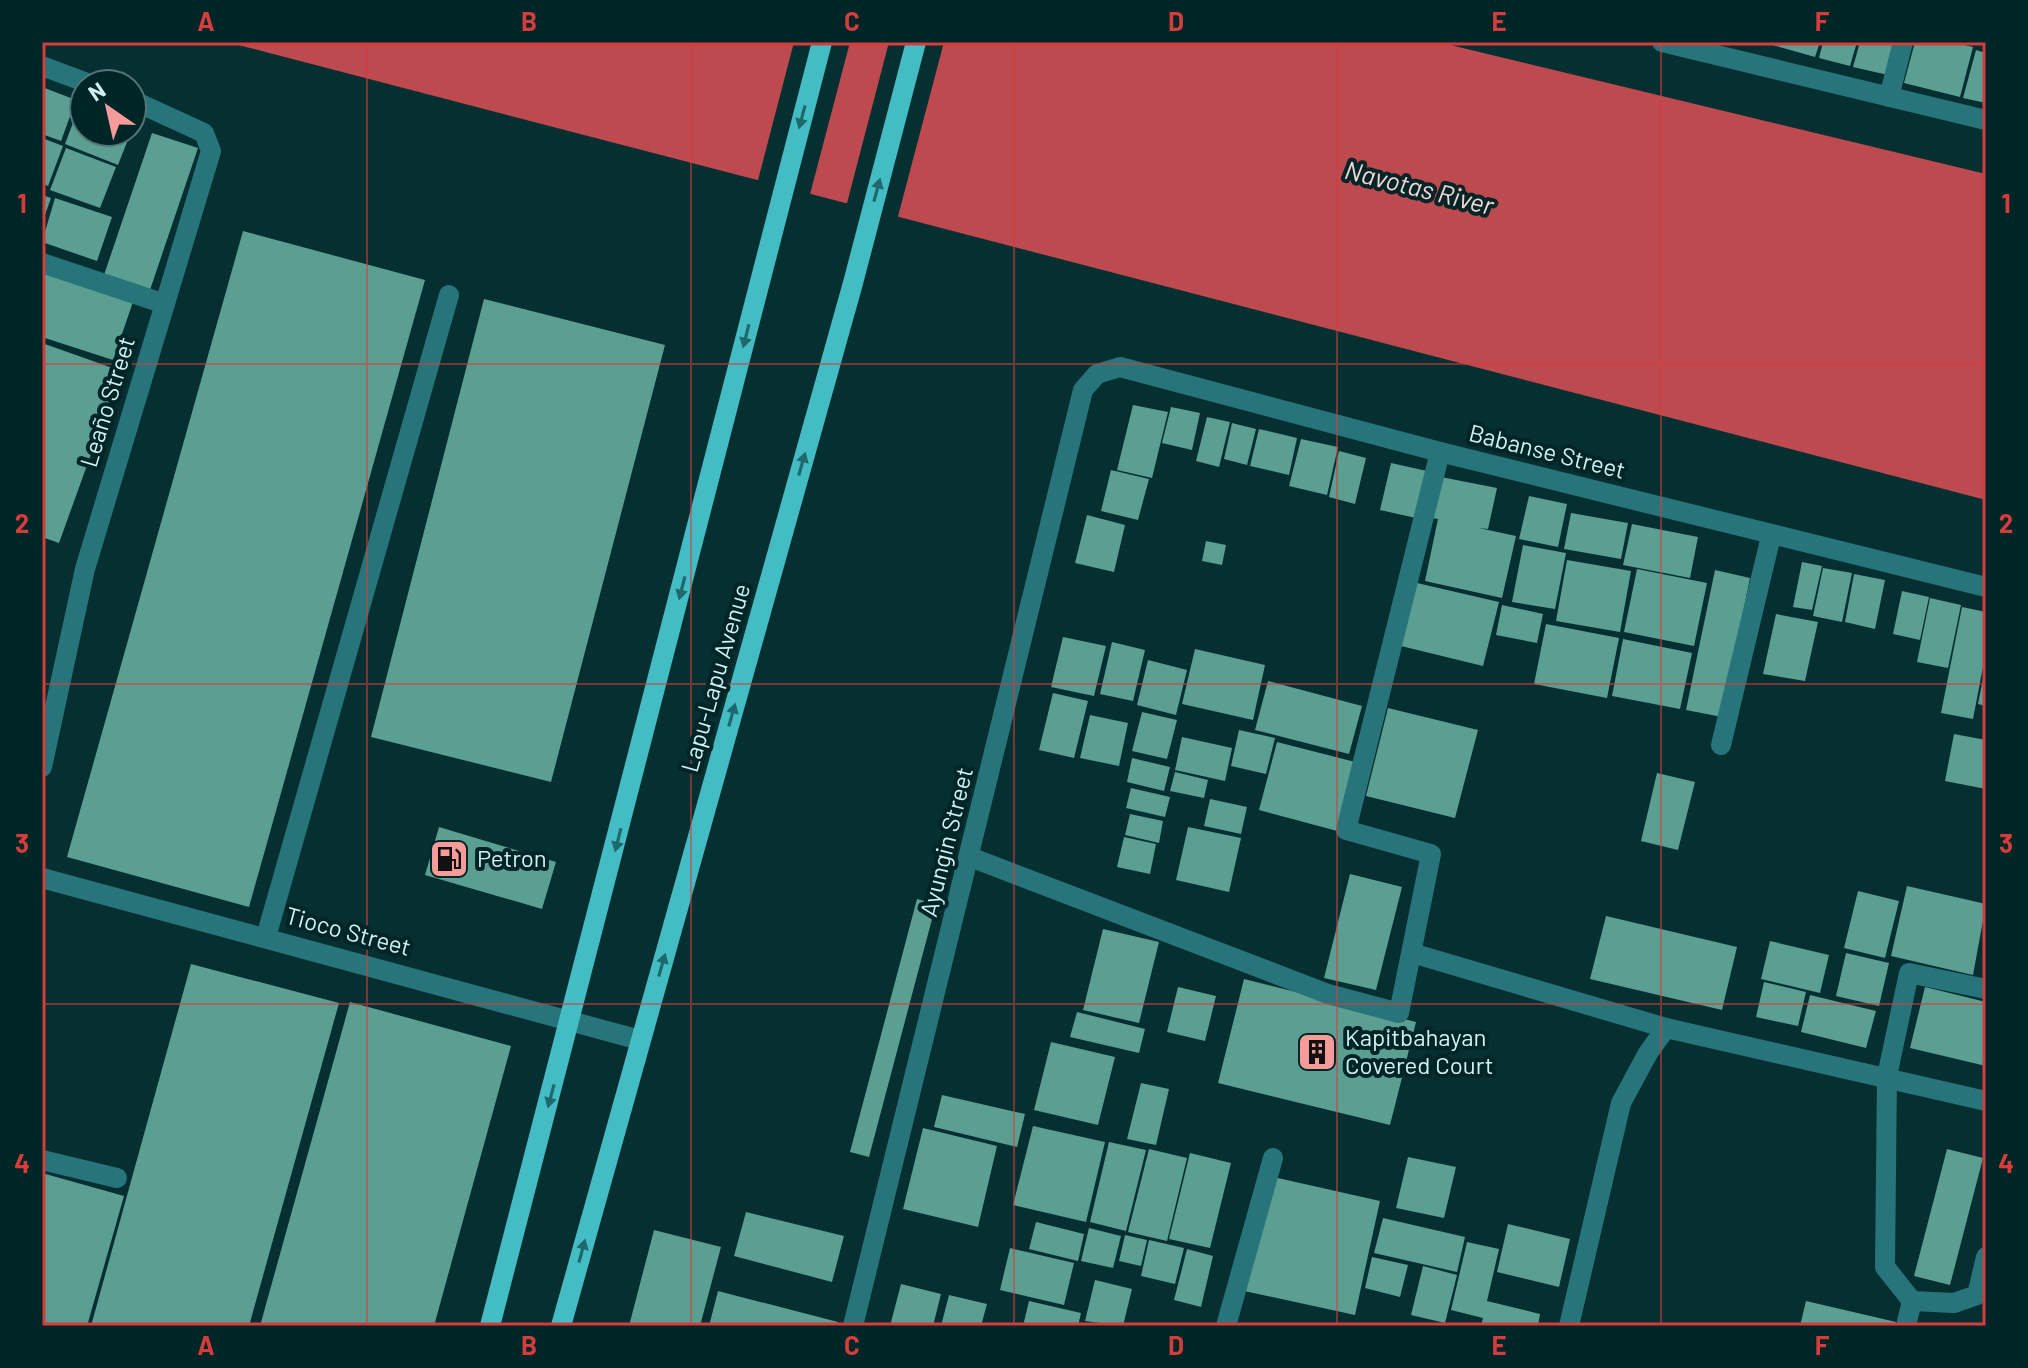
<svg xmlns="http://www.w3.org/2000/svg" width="2028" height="1368" font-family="Barlow,sans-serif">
<rect width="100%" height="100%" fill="#062f31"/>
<path fill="#bc4a4f" d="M227 42H1438L1986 174V500Z"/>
<g fill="#062f31">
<path d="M794 42H850L809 198 757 184Z"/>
<path d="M889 42H944L897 220 846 207Z"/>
</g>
<g fill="#5b9e92">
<path d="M1762 42H1820L1815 57Z"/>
<path d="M1823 42H1857L1850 66 1819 58Z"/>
<path d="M1860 42H1896L1888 75 1853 67Z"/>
<path d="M1915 42H1951L1973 47 1960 97 1904 83Z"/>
<path d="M1976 50 1986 53V103L1963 98Z"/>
<path d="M42 87 76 100 61 141 42 134Z"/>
<path d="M80 104 84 105V132H131L118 165 65 144Z"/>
<path d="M152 133 198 148 150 290 104 275Z"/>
<path d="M42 138 63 146 48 186 42 183Z"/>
<path d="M66 148 116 167 100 208 50 190Z"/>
<path d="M42 195 51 198 42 223Z"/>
<path d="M55 198 112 217 97 261 42 242Z"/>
<path d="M243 231 425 280 249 907 67 857Z"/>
<path d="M42 271 133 302 113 360 42 337Z"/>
<path d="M484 299 665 345 551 782 371 737Z"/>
<path d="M42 343 121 371 59 543 42 537Z"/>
<path d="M1133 405 1168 412 1152 478 1117 470Z"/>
<path d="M1171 407 1200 413 1192 450 1162 443Z"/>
<path d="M1207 417 1230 422 1219 467 1196 461Z"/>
<path d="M1232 423 1256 429 1247 465 1224 459Z"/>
<path d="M1259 429 1297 438 1289 475 1250 466Z"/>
<path d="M1301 439 1338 447 1327 495 1289 486Z"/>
<path d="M1339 451 1366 458 1355 504 1329 497Z"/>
<path d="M1391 463 1427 471 1416 518 1380 510Z"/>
<path d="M1111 470 1149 479 1138 520 1101 511Z"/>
<path d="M1441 477 1497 488 1488 529 1479 528 1516 536 1502 598 1425 581 1438 519 1433 518Z"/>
<path d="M1529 496 1567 504 1558 547 1519 539Z"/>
<path d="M1571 513 1628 523 1621 559 1564 549Z"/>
<path d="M1087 515 1125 525 1114 572 1075 563Z"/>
<path d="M1632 524 1698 537 1690 578 1623 565Z"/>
<path d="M1206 541 1226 545 1222 565 1202 561Z"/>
<path d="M1523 545 1566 553 1555 609 1512 602Z"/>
<path d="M1567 560 1631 571 1620 632 1556 621Z"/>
<path d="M1802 562 1822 566 1812 610 1793 607Z"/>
<path d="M1823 568 1852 573 1842 622 1813 616Z"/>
<path d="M1637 569 1707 583 1694 646 1624 632Z"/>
<path d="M1715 570 1750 578 1722 717 1686 710Z"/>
<path d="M1854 574 1885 580 1875 629 1845 622Z"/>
<path d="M1417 583 1499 602 1483 666 1401 646Z"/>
<path d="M1902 591 1929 597 1920 640 1893 634Z"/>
<path d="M1930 598 1961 605 1948 668 1917 662Z"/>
<path d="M1502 605 1543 614 1537 643 1496 635Z"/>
<path d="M1962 607 1986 612V651L1973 719 1941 713Z"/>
<path d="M1776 614 1818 622 1805 681 1763 674Z"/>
<path d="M1546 624 1619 638 1607 698 1534 684Z"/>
<path d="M1063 637 1106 646 1094 696 1051 687Z"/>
<path d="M1623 639 1692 653 1680 709 1612 696Z"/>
<path d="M1112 642 1145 650 1133 701 1100 694Z"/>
<path d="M1195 649 1265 665 1253 720 1182 704Z"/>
<path d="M1148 660 1187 670 1176 715 1137 705Z"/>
<path d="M1985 669H1986V706L1978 704Z"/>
<path d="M1268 681 1362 706 1349 754 1255 730Z"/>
<path d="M1053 693 1088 701 1074 758 1039 750Z"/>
<path d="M1388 708 1478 730 1455 818 1366 796Z"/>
<path d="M1142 712 1177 720 1167 759 1132 751Z"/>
<path d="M1090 715 1128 723 1119 766 1080 758Z"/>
<path d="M1239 730 1275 738 1266 774 1231 766Z"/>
<path d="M1954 734 1986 740V789L1945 781Z"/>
<path d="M1182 737 1232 748 1225 781 1175 770Z"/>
<path d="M1277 742 1359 763 1341 832 1259 810Z"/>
<path d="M1132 758 1170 767 1164 791 1127 782Z"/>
<path d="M1175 772 1208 780 1204 798 1170 791Z"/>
<path d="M1657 773 1695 782 1678 850 1641 841Z"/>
<path d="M1131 788 1170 797 1165 817 1126 808Z"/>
<path d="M1210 799 1247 807 1241 834 1204 826Z"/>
<path d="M1130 814 1163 821 1159 843 1125 835Z"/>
<path d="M439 827 556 862 542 909 425 875Z"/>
<path d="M1188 827 1241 838 1229 892 1176 880Z"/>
<path d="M1124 837 1156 844 1150 874 1117 867Z"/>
<path d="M1350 874 1402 887 1376 990 1324 978Z"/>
<path d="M1907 886 1986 904 1973 975 1891 956Z"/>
<path d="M1858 891 1899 901 1885 958 1844 948Z"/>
<path d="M917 899 936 904 869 1157 850 1152Z"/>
<path d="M1606 916 1737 947 1722 1010 1590 979Z"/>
<path d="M1103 929 1159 942 1139 1023 1083 1010Z"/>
<path d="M1770 941 1829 955 1820 993 1761 979Z"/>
<path d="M1846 953 1889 963 1879 1006 1836 996Z"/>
<path d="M191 964 339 1003 249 1326H91Z"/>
<path d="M1244 979 1416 1022 1390 1125 1218 1083Z"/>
<path d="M1764 982 1806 992 1798 1026 1756 1017Z"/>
<path d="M1178 987 1216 996 1205 1041 1167 1032Z"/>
<path d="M1925 987 1986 1002V1066L1910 1048Z"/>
<path d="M1810 995 1876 1011 1866 1048 1801 1032Z"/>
<path d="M350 1002 511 1046 434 1326H260Z"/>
<path d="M1077 1012 1145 1029 1139 1053 1070 1037Z"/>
<path d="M1051 1042 1115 1057 1098 1125 1034 1110Z"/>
<path d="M1141 1083 1169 1089 1156 1145 1127 1139Z"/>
<path d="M942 1095 1025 1114 1017 1147 934 1127Z"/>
<path d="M1033 1126 1105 1142 1086 1222 1013 1205Z"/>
<path d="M923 1128 997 1146 978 1227 903 1209Z"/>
<path d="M1109 1142 1146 1150 1126 1231 1090 1222Z"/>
<path d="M1149 1149 1187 1158 1167 1241 1128 1232Z"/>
<path d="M1947 1149 1983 1158 1950 1285 1914 1276Z"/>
<path d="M1190 1153 1231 1163 1210 1248 1169 1239Z"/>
<path d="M1408 1157 1456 1167 1444 1218 1396 1208Z"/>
<path d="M42 1173 124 1196 87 1326H42Z"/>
<path d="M1269 1176 1380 1201 1355 1315 1244 1291Z"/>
<path d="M746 1212 844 1236 832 1282 734 1256Z"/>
<path d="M1383 1218 1465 1237 1457 1272 1374 1253Z"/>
<path d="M1036 1222 1084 1234 1078 1261 1029 1249Z"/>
<path d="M1508 1224 1570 1239 1559 1287 1497 1272Z"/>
<path d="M1089 1228 1121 1236 1113 1268 1081 1261Z"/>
<path d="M654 1230 721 1247 700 1326H629Z"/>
<path d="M1125 1235 1147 1240 1141 1266 1119 1261Z"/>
<path d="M1149 1240 1184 1248 1175 1284 1141 1276Z"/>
<path d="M1467 1242 1499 1249 1487 1301 1540 1314 1538 1326H1481L1483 1318 1451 1310Z"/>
<path d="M1010 1248 1074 1263 1064 1305 1000 1290Z"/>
<path d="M1187 1249 1213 1256 1201 1307 1174 1300Z"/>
<path d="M1372 1257 1408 1265 1400 1297 1365 1288Z"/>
<path d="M1423 1266 1457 1275 1445 1323 1411 1315Z"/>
<path d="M1095 1280 1132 1289 1123 1326 1085 1321Z"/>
<path d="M901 1284 941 1294 933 1326H890Z"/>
<path d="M718 1291 838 1322 837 1326H709Z"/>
<path d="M949 1295 987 1304 981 1326H941Z"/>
<path d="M1029 1301 1081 1313 1078 1326H1023Z"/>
<path d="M1806 1301 1896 1322 1895 1326H1800Z"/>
</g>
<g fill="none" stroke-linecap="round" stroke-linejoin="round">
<g stroke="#27757a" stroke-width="20">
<path d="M1662 42 1986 120"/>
<path d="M42 66 90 84"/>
<path d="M1889 97 1903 42"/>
<path d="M42 263 165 304"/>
<path d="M1721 745 1771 536"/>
<path d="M42 767 85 569 211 151 204 133 132 100"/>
<path d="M970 857 1328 994 1399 1013 1431 854 1346 830 1440 452"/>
<path d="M42 878 640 1040"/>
<path d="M266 937 449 295"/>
<path d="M1412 953 1666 1028 1986 1101"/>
<path d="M1986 989 1909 973 1887 1076 1885 1267 1912 1301 1954 1303 1977 1295 1986 1257"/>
<path d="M42 1160 117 1178"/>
<path d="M853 1326 1083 390 1097 374 1120 367 1440 452 1986 587"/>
<path d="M1226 1326 1273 1158"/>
<path d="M1569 1326 1621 1103 1648 1053 1666 1028"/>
<path d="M1906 1326 1912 1301"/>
</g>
<g stroke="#43bcc3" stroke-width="20">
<path d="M490 1326 822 42"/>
<path d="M561 1326 853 283 916 42"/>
</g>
</g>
<defs><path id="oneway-solid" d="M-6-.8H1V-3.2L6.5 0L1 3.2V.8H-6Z" transform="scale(2)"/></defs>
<g fill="#1e696d">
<use href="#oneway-solid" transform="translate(802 117) rotate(105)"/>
<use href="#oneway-solid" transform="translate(877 190) rotate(-75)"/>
<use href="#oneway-solid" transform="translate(746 336) rotate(104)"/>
<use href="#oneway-solid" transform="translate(802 464) rotate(-74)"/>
<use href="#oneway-solid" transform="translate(682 588) rotate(104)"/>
<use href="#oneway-solid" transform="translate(732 715) rotate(-74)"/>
<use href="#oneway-solid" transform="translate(618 840) rotate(104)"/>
<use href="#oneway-solid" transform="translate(662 965) rotate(-74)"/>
<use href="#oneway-solid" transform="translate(551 1096) rotate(105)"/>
<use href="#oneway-solid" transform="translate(582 1251) rotate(-75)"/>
</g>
<path fill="none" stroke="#d53c3c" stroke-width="2" stroke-opacity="0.55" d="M367 42V1326M691 42V1326M1014 42V1326M1337 42V1326M1661 42V1326M42 364H1986M42 684H1986M42 1004H1986"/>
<defs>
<symbol id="fuel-square" viewBox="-11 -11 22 22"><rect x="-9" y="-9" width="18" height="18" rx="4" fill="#f59b9a" stroke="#002527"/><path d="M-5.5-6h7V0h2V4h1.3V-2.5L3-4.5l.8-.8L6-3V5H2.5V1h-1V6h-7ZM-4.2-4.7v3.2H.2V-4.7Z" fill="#111"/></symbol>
<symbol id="building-square" viewBox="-11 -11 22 22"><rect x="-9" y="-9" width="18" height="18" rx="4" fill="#f59b9a" stroke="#002527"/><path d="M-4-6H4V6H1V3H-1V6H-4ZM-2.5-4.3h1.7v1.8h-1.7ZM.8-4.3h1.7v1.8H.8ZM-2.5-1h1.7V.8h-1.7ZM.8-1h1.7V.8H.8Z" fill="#111"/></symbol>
</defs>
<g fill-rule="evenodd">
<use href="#fuel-square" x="427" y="837" width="44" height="44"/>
<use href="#building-square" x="1295" y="1030" width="44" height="44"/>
</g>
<g text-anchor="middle" stroke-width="8" stroke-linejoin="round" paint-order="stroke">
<g font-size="24" fill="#cff2f4" stroke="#002527">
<text transform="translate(108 402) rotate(-73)" y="8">Leaño Street</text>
<text transform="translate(1547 452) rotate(14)" y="8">Babanse Street</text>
<text transform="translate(716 678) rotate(-74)" y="8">Lapu-Lapu Avenue</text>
<text transform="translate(947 842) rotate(-76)" y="8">Ayungin Street</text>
<text transform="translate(348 932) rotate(15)" y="8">Tioco Street</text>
</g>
<g font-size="24" fill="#cff2f4" stroke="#002527" text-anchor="start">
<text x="477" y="867">Petron</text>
<text x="1345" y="1046">Kapitbahayan<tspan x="1345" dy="28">Covered Court</tspan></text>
</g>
<g font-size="26" font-style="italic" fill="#f6d6d5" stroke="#002527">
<text transform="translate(1419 188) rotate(14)" y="9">Navotas River</text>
</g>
</g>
<rect width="2028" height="1368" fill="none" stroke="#002527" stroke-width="88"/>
<g transform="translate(108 108) rotate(326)"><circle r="38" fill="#002527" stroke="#537779" stroke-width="2"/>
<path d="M0-6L14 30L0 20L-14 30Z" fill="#f59b9a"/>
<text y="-12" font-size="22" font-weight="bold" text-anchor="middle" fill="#cff2f4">N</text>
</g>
<rect x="44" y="44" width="1940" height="1280" fill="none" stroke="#d53c3c" stroke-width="3"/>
<g font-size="26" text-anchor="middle" font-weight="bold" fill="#d53c3c">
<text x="206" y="31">A</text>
<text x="529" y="31">B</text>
<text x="852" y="31">C</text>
<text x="1176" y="31">D</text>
<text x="1499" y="31">E</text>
<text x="1822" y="31">F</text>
<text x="22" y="213">1</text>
<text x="2006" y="213">1</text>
<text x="22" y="533">2</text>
<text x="2006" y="533">2</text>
<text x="22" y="853">3</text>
<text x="2006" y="853">3</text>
<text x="22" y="1173">4</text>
<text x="2006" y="1173">4</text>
<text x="206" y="1355">A</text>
<text x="529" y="1355">B</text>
<text x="852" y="1355">C</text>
<text x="1176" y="1355">D</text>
<text x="1499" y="1355">E</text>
<text x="1822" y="1355">F</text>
</g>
</svg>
